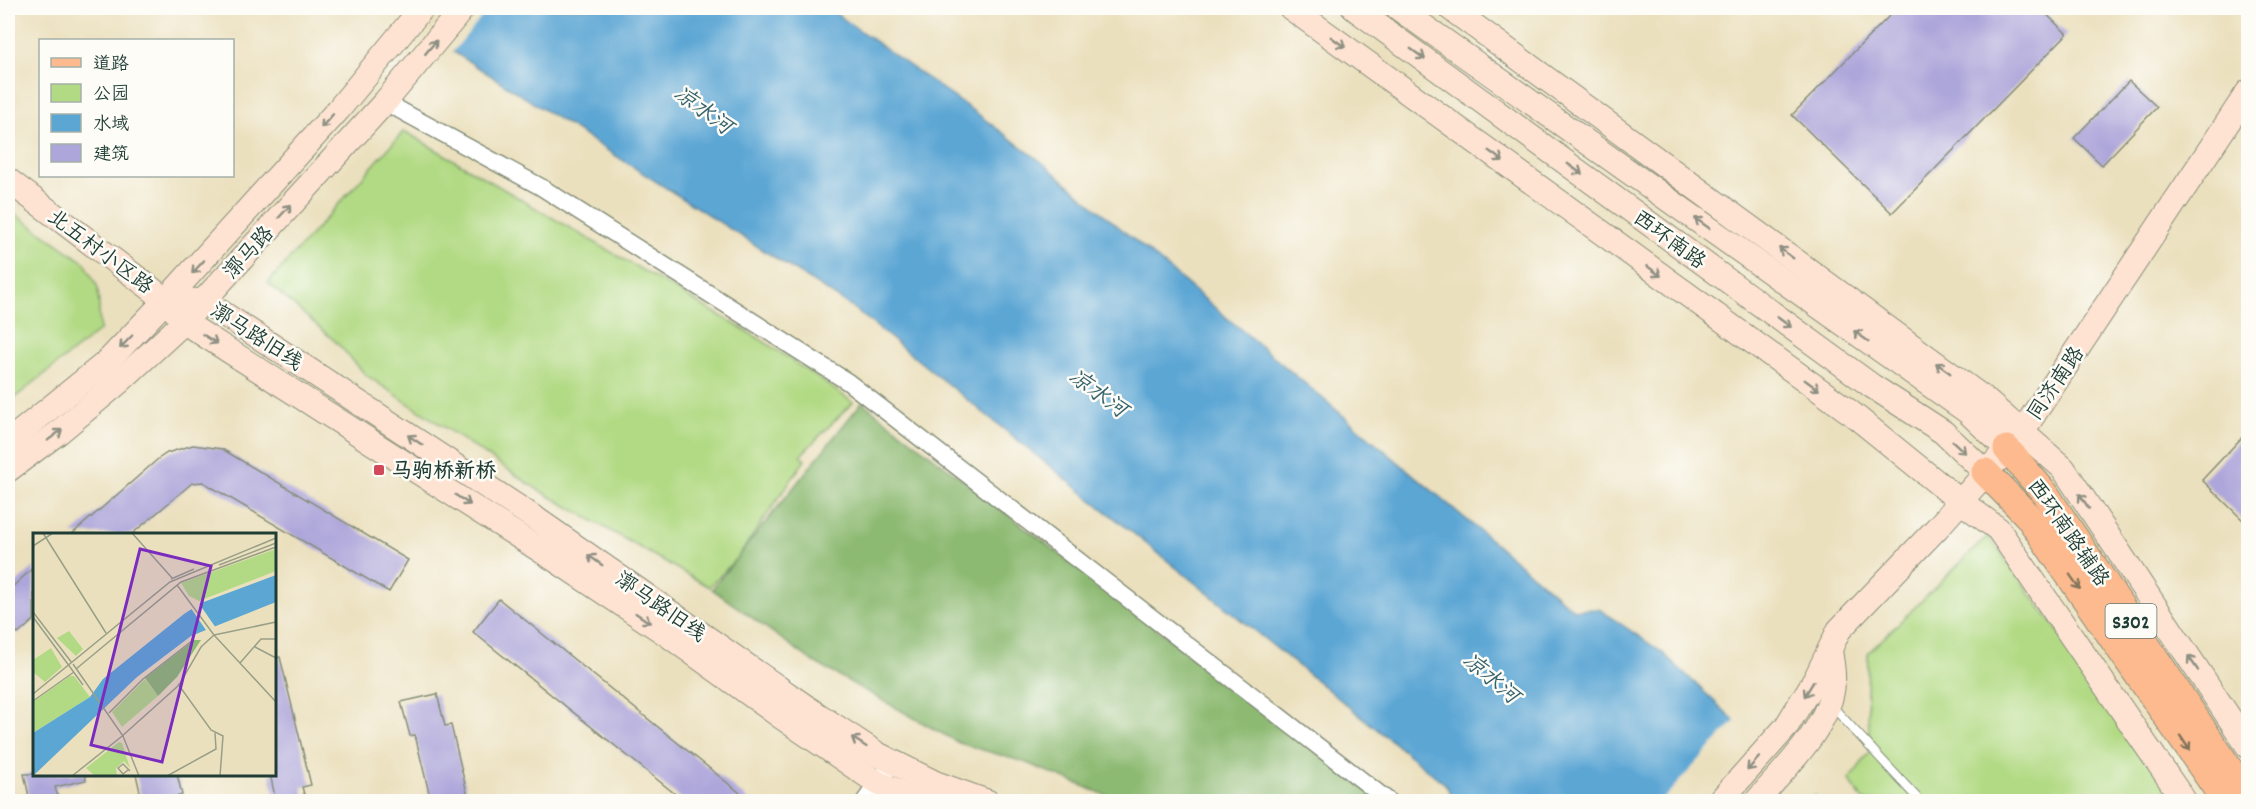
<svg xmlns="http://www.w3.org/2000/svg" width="2256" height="809" font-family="Dekko,'LXGW WenKai TC',sans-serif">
<rect width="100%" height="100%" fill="#fdfcf7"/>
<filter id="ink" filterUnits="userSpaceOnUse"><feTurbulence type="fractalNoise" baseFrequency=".0167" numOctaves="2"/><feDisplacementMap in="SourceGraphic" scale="12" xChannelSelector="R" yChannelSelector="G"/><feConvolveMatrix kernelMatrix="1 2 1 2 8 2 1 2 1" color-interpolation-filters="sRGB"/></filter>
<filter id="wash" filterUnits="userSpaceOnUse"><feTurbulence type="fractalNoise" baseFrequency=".008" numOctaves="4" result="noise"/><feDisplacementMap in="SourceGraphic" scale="24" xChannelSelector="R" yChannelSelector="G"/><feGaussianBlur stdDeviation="1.35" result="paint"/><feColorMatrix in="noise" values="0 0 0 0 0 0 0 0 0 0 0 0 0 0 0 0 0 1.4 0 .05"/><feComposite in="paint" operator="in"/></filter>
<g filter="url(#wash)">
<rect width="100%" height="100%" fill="#ebe0be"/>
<g fill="#b2da84" stroke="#688c5c" stroke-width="1.5">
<path d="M404 131 760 339 853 402 800 456 805 460 737 558 709 587 537 489 366 375 336 342 268 283Z"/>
<path d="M8 209 85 263 98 288 100 330 8 403Z"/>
<path d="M1988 536 2183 801H1864L1849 780 1870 752 1867 692 1868 653Z"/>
</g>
<path fill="#8dba72" stroke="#567c53" stroke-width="1.5" d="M862 402 1380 801H1120L1024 762 959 743 814 662 712 589Z"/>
<path fill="#5ca6d4" stroke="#3e7284" stroke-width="1.5" d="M385 8H828L979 115 1043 163 1574 610 1599 609 1663 653 1820 801H1455L1445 784 852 307Z"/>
<g fill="#ebe0be">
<path d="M392 8H489L451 54 388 13Z"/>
<path d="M1736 720 1816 793 1808 802 1661 801Z"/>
</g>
<g id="blocks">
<g fill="#ada6da">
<path d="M1897 8H2040L2067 34 1892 213 1792 115Z"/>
<path d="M2129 81 2157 107 2102 165 2074 138Z"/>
<path d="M2248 431V525L2202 480Z"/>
<path d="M193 445 222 449 408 560 389 592 203 482 192 483 185 489 132 534H72L158 459 167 453Z"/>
<path d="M34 567V620L18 634 8 622V591Z"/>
<path d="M499 599 750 801H684L473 632Z"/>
<path d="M280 657 311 785 302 787 306 801H276L270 774H274V658Z"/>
<path d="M437 694 445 726 451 725 469 801H431L415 735 410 736 401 702Z"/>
<path d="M24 774H85L86 780 55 787 59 801H30Z"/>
<path d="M136 774H177L182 795 173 798 174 801H142Z"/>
</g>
</g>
</g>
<g filter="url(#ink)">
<use href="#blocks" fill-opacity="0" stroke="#858e79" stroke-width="1.5"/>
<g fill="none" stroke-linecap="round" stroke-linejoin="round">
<defs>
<path id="lane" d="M1831 705 1921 802"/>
<g id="street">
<path d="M385 102 541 187 848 382 1390 802"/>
<path d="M864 802 892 763"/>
</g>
<g id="secondary">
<path d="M1291 8 1850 412 1960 501 1998 529 2185 802"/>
<path d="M1354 8 1872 386 1943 432 1985 472"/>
<path d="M1398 8 1968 412 2007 449"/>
<path d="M1450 8 1983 398 2063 468 2248 746"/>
<path d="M8 180 166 300 184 322 554 559 668 635 780 716 878 783 925 802"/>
<path d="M166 300 204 301 536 519 806 707 879 755 935 783 988 802"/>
<path d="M8 442 108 361 166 300 338 110 422 8"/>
<path d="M8 470 59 432 119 382 184 322 385 102 463 8"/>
<path d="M1719 802 1786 727 1816 678 1839 630 1937 528 2022 432 2248 92"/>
<path d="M1756 802C1783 770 1832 725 1833 682 1834 671 1831 660 1830 649"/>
</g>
<g id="primary">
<path d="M2007 449 2045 493 2248 797"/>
<path d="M1985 472 2028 516 2226 802"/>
</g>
</defs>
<use href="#lane" stroke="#858e79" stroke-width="10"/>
<use href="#street" stroke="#858e79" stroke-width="19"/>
<use href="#secondary" stroke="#858e79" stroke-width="26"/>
<use href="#primary" stroke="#858e79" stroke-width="29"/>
<use href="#lane" stroke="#fff" stroke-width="8"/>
<use href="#street" stroke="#fff" stroke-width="16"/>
<use href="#secondary" stroke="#fee3d2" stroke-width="24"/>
<use href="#primary" stroke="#fcba8e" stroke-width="27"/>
</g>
<defs><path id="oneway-shaft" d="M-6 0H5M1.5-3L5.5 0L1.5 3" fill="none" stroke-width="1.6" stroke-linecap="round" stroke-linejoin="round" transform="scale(1.5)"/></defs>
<g stroke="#8e9083">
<use href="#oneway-shaft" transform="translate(1338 42) rotate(36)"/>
<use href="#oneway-shaft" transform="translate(431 47) rotate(-50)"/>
<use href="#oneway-shaft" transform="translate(1418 54) rotate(36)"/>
<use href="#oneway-shaft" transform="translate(327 121) rotate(132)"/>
<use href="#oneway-shaft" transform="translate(1496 156) rotate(36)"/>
<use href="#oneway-shaft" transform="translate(1575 169) rotate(36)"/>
<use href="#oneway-shaft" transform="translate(285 211) rotate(-47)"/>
<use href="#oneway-shaft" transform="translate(1702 223) rotate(-145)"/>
<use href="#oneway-shaft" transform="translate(1786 253) rotate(-144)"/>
<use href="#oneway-shaft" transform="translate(198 267) rotate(133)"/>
<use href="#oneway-shaft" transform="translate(1654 271) rotate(36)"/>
<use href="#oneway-shaft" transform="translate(1784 322) rotate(36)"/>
<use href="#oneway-shaft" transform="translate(1861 336) rotate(-145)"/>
<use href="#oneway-shaft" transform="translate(210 339) rotate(32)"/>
<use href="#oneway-shaft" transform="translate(126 342) rotate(134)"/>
<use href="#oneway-shaft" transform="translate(1943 368) rotate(-144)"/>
<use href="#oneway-shaft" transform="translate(1812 385) rotate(36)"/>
<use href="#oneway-shaft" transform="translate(55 435) rotate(-37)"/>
<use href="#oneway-shaft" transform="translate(415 440) rotate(-146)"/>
<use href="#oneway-shaft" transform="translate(1959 447) rotate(43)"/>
<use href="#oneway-shaft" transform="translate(463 500) rotate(33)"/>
<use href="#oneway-shaft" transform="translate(2084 501) rotate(-124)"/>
<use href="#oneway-shaft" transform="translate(595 560) rotate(-145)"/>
<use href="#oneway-shaft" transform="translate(643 618) rotate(34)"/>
<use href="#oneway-shaft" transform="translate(2193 663) rotate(-124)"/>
<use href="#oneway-shaft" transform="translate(1809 689) rotate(121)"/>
<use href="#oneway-shaft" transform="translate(859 742) rotate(-147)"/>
<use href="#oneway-shaft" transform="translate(1753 764) rotate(132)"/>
</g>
<g stroke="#82755c">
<use href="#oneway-shaft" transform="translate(2075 582) rotate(55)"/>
<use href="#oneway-shaft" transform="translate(2185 743) rotate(56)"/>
</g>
</g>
<rect fill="#d1495b" stroke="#fdfcf7" stroke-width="2" x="373" y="464" width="12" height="12" rx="3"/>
<g text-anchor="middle" stroke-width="5" stroke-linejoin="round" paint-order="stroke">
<rect fill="#fdfcf7" stroke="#62766e" stroke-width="1.5" x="2105.5" y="604" width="51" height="34" rx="4.5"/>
<g font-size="20" font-weight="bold" fill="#1f3d34">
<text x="2131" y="628">S302</text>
</g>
<g font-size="21" fill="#1f3d34" stroke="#fdfcf7">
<text transform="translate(1670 239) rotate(36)" y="7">西环南路</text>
<text transform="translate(101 251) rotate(37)" y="7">北五村小区路</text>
<text transform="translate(248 252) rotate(-48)" y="7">漷马路</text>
<text transform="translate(257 336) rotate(33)" y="7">漷马路旧线</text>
<text transform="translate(2055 383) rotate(-56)" y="7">同济南路</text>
<text transform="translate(2069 532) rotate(55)" y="7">西环南路辅路</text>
<text transform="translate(661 606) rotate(35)" y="7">漷马路旧线</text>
</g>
<g font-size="21" font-weight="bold" fill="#1f3d34" stroke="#fdfcf7" text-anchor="start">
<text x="391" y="477">马驹桥新桥</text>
</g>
<g font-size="22" font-style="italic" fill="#34626c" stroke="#fdfcf7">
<text transform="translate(704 109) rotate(36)" y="8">凉水河</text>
<text transform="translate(1099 392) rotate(36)" y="8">凉水河</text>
<text transform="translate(1492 677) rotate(40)" y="8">凉水河</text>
</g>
</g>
<g transform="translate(33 533)">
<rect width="243" height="243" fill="#ebe0be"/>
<path d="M243 16V38L166 68 156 63 148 50ZM36 98 50 116 43 123 24 105ZM18 115 29 134 12 149 0 139V127ZM37 143H41L57 164 0 200V169ZM112 146 125 163 89 194 79 179ZM86 209 89 210 97 235 91 228 83 235 84 243H62L53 235Z" fill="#b2da84"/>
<path d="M161 107H168L144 144 125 163 112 145Z" fill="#8dba72"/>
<path d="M243 42V69L158 103 104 144 0 243V200L57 164 70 146 151 81 168 70Z" fill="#5ca6d4"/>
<path d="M165 69 183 95 175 100 157 74Z" fill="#ebe0be"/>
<path fill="none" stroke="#999f87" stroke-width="1.5" d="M10 0 73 100M99 0 140 46M0 13 20 0M186 32 243 10M138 46 161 36M144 52 181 102M0 79 39 130M0 84 37 134M181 102 243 89M222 114 243 125M207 130 228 106H243M40 131 90 203 106 243M37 134 50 152M43 136 148 49 243 14M145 151 178 197 190 203 187 243M0 161 137 49 243 5M0 168 41 139M76 180 110 146 160 107M88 204 146 152 168 114 181 102 243 169M95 237 90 241 85 235 90 231 97 238M39 243 88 204M134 243 183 216 182 200"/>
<path fill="#7b2cbf" fill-opacity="0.15" stroke="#7b2cbf" stroke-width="3" d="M107 16 178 33 129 229 58 212Z"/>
<rect width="243" height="243" fill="none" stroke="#1f3d34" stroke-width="3"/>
</g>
<rect width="2256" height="809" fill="none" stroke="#fdfcf7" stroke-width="30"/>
<rect x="39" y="39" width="195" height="138" fill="#fdfcf7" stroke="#a4b0a9" stroke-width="1.5"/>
<rect x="51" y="58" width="30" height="9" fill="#fcba8e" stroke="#a4b0a9" stroke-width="1.5"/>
<text x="93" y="69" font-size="18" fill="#1f3d34">道路</text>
<rect x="51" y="84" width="30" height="18" fill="#b2da84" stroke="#a4b0a9" stroke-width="1.5"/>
<text x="93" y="99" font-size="18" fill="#1f3d34">公园</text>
<rect x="51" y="114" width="30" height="18" fill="#5ca6d4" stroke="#a4b0a9" stroke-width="1.5"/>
<text x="93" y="129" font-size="18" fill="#1f3d34">水域</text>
<rect x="51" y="144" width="30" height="18" fill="#ada6da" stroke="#a4b0a9" stroke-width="1.5"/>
<text x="93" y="159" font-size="18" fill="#1f3d34">建筑</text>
</svg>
